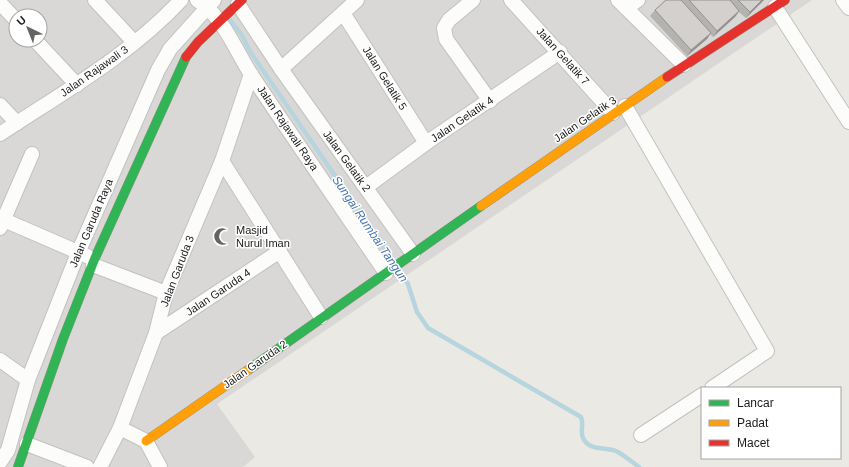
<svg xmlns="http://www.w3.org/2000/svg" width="849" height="467" font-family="Arial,sans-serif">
<rect width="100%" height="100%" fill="#ebe9e4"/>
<path fill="#dad8d6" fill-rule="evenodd" d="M0 0H812L217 404 255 457 243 467H0ZM16 16H40V40H16Z"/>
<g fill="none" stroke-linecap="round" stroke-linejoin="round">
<g stroke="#b6d5de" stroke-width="4.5">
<path d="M229 19 241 34 251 53 394 262"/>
<path d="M399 270 408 284 417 312 428 328 581 417C584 424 580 432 583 438 589 451 605 447 616 451 624 455 632 462 639 467"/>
</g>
<defs>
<g id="street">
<path d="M95 0 134 42"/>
<path d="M197 0C224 17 235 50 252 76 296 142 341 207 386 273"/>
<path d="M473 0 449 20 444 28 446 39 490 101"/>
<path d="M511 0 613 113"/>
<path d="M618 0 684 65"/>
<path d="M843 0 849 8"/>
<path d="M0 3 16 20"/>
<path d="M238 4 281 69 413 254"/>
<path d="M775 7 849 122"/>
<path d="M626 8 638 0"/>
<path d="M343 13 426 143"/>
<path d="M35 40 77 85"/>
<path d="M281 69 357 0"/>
<path d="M0 105 17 123"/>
<path d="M625 106 767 351 712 388"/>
<path d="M0 134C62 93 130 55 181 0"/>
<path d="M222 161 321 317"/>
<path d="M366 187 426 143 560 52"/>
<path d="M4 220 87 256"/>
<path d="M0 228 32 154"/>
<path d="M93 265 166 293"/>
<path d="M156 333 280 251"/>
<path d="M0 360 28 380"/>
<path d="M120 428 146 441 160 467"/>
<path d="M641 435 702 395"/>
<path d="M27 444 87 467"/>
<path d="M0 462 8 450 28 380 78 253 158 70 170 49 214 0"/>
<path d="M100 467 120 428 156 333 166 293 222 161 251 74"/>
</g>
<g id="fast">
<path d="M248 370 481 206"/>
<path d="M18 467 63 339 95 258 186 57"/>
</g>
<g id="slow">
<path d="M481 206 667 77"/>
<path d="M146 441 248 370"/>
</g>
<g id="jam">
<path d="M186 57 198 42 242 0"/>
<path d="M667 77 785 0"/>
</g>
</defs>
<use href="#street" stroke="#c3c2c0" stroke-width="16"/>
<use href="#fast" stroke="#92947c" stroke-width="10"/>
<use href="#slow" stroke="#92947c" stroke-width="10"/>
<use href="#jam" stroke="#92947c" stroke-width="10"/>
<use href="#street" stroke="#fcfcfb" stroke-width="14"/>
<use href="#fast" stroke="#30b455" stroke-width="9"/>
<use href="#slow" stroke="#ff9f0a" stroke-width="9"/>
<use href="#jam" stroke="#e5322d" stroke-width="9"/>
</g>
<path fill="#b5b3b0" d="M666 0H764L746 18 739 12 735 17 713 37 710 34 707 39 687 56 650 16 655 10Z"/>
<g fill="#949290">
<path d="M762 0H764L746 18 750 12Z"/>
<path d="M739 11 735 17 713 37 717 31Z"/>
<path d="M711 33 707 39 687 56 691 50Z"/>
</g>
<g fill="#d3d0cd" stroke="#949290">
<path d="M666 0H681L711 33 691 50 655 10Z"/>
<path d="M689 0H730L739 11 717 31Z"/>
<path d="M738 0H762L750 12Z"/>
</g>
<defs>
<symbol id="mosque-bare" viewBox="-9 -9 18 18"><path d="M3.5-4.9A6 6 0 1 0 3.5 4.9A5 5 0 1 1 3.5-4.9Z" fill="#646462" stroke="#fff" stroke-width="2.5" paint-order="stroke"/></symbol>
</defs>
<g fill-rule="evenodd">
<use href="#mosque-bare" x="210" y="224" width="25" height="25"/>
</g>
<g text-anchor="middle" stroke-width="3" stroke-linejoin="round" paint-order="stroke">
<g font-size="11" fill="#1c1c1c" stroke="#fff">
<text transform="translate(563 56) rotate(48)" y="4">Jalan Gelatik 7</text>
<text transform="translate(94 71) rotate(-35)" y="4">Jalan Rajawali 3</text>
<text transform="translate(385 78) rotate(58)" y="4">Jalan Gelatik 5</text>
<text transform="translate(462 119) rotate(-34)" y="4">Jalan Gelatik 4</text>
<text transform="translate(585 119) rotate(-34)" y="4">Jalan Gelatik 3</text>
<text transform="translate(288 128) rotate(56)" y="4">Jalan Rajawali Raya</text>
<text transform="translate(347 161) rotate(54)" y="4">Jalan Gelatik 2</text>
<text transform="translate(91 223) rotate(-67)" y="4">Jalan Garuda Raya</text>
<text transform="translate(177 271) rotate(-69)" y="4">Jalan Garuda 3</text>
<text transform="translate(218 292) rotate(-34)" y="4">Jalan Garuda 4</text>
<text transform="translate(255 364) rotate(-35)" y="4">Jalan Garuda 2</text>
</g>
<g font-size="11" fill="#1c1c1c" stroke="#fff" text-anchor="start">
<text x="236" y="234">Masjid<tspan x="236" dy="13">Nurul Iman</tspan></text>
</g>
<g font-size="12" font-style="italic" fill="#4775ac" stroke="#fff">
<text transform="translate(370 229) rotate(56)" y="4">Sungai Rumbai Tangun</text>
</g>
</g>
<rect x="701" y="387" width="140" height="72" fill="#ffffff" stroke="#a4a4a4"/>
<rect x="709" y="400" width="20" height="6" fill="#30b455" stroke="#a4a4a4"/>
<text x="737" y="407" font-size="12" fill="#1c1c1c">Lancar</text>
<rect x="709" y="420" width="20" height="6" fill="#ff9f0a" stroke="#a4a4a4"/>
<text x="737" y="427" font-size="12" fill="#1c1c1c">Padat</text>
<rect x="709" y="440" width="20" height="6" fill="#e5322d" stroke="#a4a4a4"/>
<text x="737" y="447" font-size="12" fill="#1c1c1c">Macet</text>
<g transform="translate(28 28) rotate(317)"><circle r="19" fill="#ffffff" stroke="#a4a4a4"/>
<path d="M0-3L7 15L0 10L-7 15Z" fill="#646462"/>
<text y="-6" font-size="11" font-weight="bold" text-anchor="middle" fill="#1c1c1c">U</text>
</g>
</svg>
